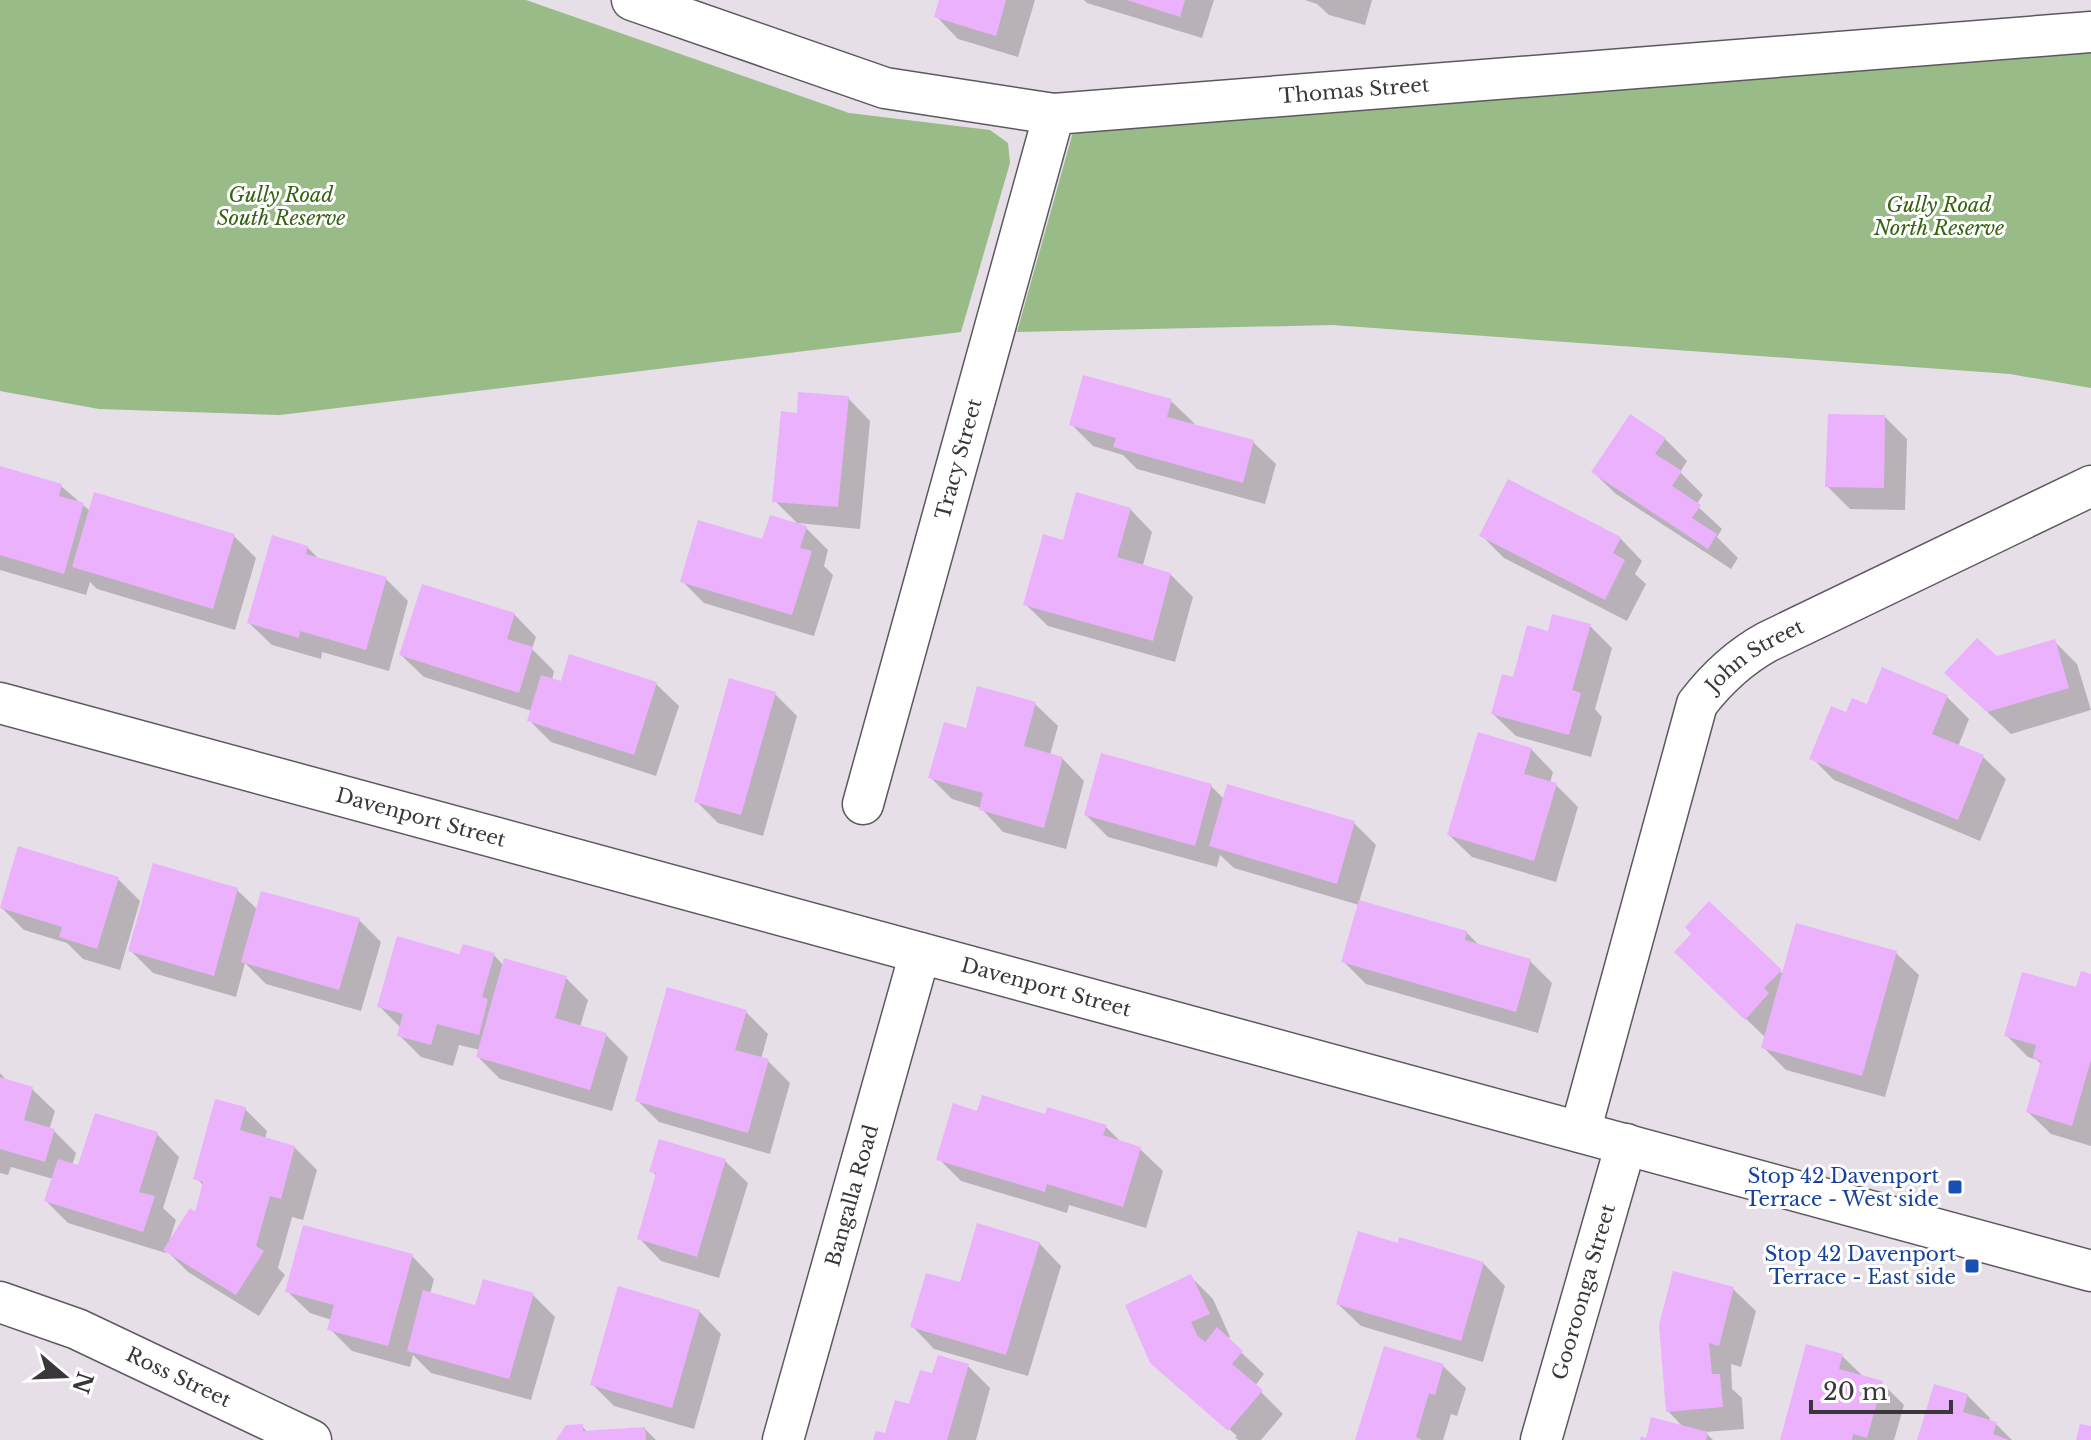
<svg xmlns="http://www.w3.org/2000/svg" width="2091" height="1440" font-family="'Libre Baskerville',serif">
<rect width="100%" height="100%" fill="#e6dfe7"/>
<g fill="#99bb87">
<path d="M0 0H526L849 113 990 130 1008 143 1010 163 961 332 280 415 99 409 0 391Z"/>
<path d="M2091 52V388L2010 374 1332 325 1017 332 1073 132Z"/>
</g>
<g fill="#0003">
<path d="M941 0H1035L1018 57 958 39 936 16Z"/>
<path d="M1084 0H1214L1202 38 1087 3Z"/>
<path d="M1305 0H1372L1365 25 1329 15 1317 4Z"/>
<path d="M848 398 870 421 860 529 797 523 775 501 798 415Z"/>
<path d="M1171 401 1194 423 1193 426 1253 442 1276 464 1265 504 1137 469 1123 455 1093 446 1071 424Z"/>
<path d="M1885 417 1907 439 1905 510 1850 509 1827 486Z"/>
<path d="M1665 439 1687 461 1680 472 1703 495 1696 505 1722 529 1717 537 1738 558 1731 569 1616 494 1593 472Z"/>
<path d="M0 468 61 486 90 511 234 536 256 558 235 630 97 589 90 582 86 595 0 570Z"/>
<path d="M1130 509 1152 532 1143 565 1170 574 1193 597 1175 662 1048 626 1025 604 1064 542Z"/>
<path d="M806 528 828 550 824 566 833 575 814 636 704 603 682 581 763 541Z"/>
<path d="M1482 536 1620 538 1642 561 1635 574 1646 584 1627 621 1504 558Z"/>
<path d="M307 547 319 559 386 579 408 601 389 671 322 652 321 659 272 645 249 623Z"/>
<path d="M514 614 536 637 532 649 554 671 552 680 562 683 656 684 679 706 656 776 551 742 529 720 532 711 424 677 401 655Z"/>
<path d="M1590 626 1612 648 1595 709 1602 717 1591 757 1516 736 1493 714 1514 680 1549 633Z"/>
<path d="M2055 642 2077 664 2091 710 2011 734 1969 695 1997 659Z"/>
<path d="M775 694 797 716 763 836 718 823 696 801Z"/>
<path d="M1947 697 1969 719 1958 747 1983 757 2006 779 1980 841 1834 780 1812 758 1868 706Z"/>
<path d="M1035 704 1058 726 1050 755 1062 758 1084 781 1066 849 1003 832 981 808 952 799 930 777 967 731Z"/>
<path d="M1531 749 1553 772 1550 783 1556 785 1578 807 1556 882 1472 857 1449 835Z"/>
<path d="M1211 786 1225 800 1354 823 1376 845 1359 902 1466 932 1481 947 1530 961 1552 983 1538 1033 1366 984 1344 962 1359 905 1234 868 1220 855 1217 867 1108 837 1086 815Z"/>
<path d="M118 879 140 901 120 970 83 959 67 943 24 930 2 908Z"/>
<path d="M237 890 258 910 359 920 381 942 361 1011 266 984 245 963 236 997 153 973 131 951Z"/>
<path d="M1709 904 1784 975 1896 953 1919 975 1885 1097 1786 1070 1763 1047 1766 1038 1699 974 1694 934Z"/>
<path d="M494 955 504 966 566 978 588 1000 580 1027 606 1035 628 1057 612 1111 500 1079 478 1057 480 1050 459 1045 453 1066 421 1057 399 1035 401 1028 379 1006 461 956Z"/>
<path d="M2091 976V1146L2051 1134 2028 1112 2042 1065 2037 1060 2028 1057 2006 1035 2077 989Z"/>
<path d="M746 1012 768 1034 761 1059 768 1061 790 1083 770 1154 659 1122 637 1100Z"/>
<path d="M0 1073 8 1082 32 1089 55 1111 49 1130 54 1131 76 1153 72 1166 80 1168 157 1134 179 1157 163 1208 176 1220 169 1242 196 1215 204 1186 196 1178 245 1109 267 1131 265 1139 294 1147 317 1170 303 1220 292 1217 278 1268 285 1275 259 1316 188 1272 166 1250V1253L68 1223 46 1201 53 1179 11 1167 8 1175 0 1173Z"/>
<path d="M978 1113 1047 1117 1106 1127 1122 1143 1140 1149 1163 1171 1146 1228 1069 1205 1067 1213 961 1181 939 1159Z"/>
<path d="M725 1161 748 1183 719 1278 661 1261 639 1238 657 1177 652 1171Z"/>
<path d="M1039 1243 1061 1266 1028 1376 934 1349 912 1326 961 1285Z"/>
<path d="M1400 1245 1483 1263 1505 1286 1483 1362 1361 1326 1338 1304Z"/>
<path d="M412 1256 434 1279 430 1294 477 1307 532 1294 555 1317 531 1400 431 1373 413 1355 410 1367 352 1351 330 1329 332 1320 310 1313 287 1291Z"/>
<path d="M1191 1277 1213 1299 1230 1337 1226 1338 1264 1374 1255 1386 1283 1414 1261 1440H1238L1235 1437 1237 1436 1169 1377Z"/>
<path d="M1733 1289 1756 1311 1741 1367 1731 1364 1732 1389 1742 1398 1744 1429 1705 1432 1713 1440H1647L1684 1428 1668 1411Z"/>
<path d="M699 1311 721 1334 694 1429 614 1406 592 1384Z"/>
<path d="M1842 1356 1865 1378 1882 1383 1904 1405 1894 1440H1782Z"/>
<path d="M968 1366 990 1388 976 1440H875L886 1435 934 1375Z"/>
<path d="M1443 1366 1466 1388 1457 1416 1451 1414 1443 1440H1357Z"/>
<path d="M1967 1395 1990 1418 1988 1422 1996 1424 2012 1440H1919Z"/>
<path d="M582 1426 588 1433 645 1429 656 1440H558Z"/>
</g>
<g fill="#ecb1fd">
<path d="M939 0H1006L996 36 934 17Z"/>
<path d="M1127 0H1185L1180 17Z"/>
<path d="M1083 375 1172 399 1167 417 1254 440 1243 483 1113 447 1116 438 1069 425Z"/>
<path d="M798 392 849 396 838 507 772 502 781 411 797 413Z"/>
<path d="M1630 414 1666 438 1655 454 1682 471 1672 486 1701 505 1692 518 1717 534 1708 549 1591 472Z"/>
<path d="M1828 414 1885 415 1884 488 1825 487Z"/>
<path d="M0 466 62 484 59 496 84 503 64 574 0 555Z"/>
<path d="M1508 479 1621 537 1613 553 1625 560 1605 600 1479 536Z"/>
<path d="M94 492 235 534 213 609 72 567Z"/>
<path d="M1076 492 1131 508 1117 557 1171 573 1153 641 1023 605 1043 534 1063 540Z"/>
<path d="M770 515 807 526 800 548 812 551 792 615 680 582 698 520 762 539Z"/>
<path d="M272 535 308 546 306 554 387 577 366 650 300 631 299 638 247 623Z"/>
<path d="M422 584 515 613 507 639 533 647 519 693 399 655Z"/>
<path d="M1552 614 1591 624 1572 690 1581 693 1569 735 1491 714 1502 674 1513 677 1527 625 1548 631Z"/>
<path d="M1977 638 1997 656 2055 639 2069 688 1987 712 1944 673Z"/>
<path d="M569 654 657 682 634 755 527 721 541 675 561 681Z"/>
<path d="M1882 667 1948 695 1932 734 1984 755 1958 820 1809 759 1831 706 1846 712 1852 698 1867 704Z"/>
<path d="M729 678 776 692 741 815 694 802Z"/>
<path d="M977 686 1036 702 1024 746 1063 757 1044 828 979 810 983 793 928 778 944 722 966 728Z"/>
<path d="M1478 732 1532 748 1524 774 1557 783 1534 861 1447 835Z"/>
<path d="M1101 753 1212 784 1195 846 1084 815Z"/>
<path d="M1227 784 1355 821 1337 884 1209 846Z"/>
<path d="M18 846 119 877 97 949 59 937 62 927 0 908Z"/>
<path d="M153 863 238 888 214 976 128 951Z"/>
<path d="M261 891 360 918 339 990 241 962Z"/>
<path d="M1359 900 1467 931 1465 940 1531 959 1516 1012 1341 962Z"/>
<path d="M1709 901 1782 970 1764 988 1769 993 1745 1020 1674 952 1691 934 1685 927Z"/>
<path d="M1796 923 1897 951 1862 1076 1761 1048Z"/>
<path d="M397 936 459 954 463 944 495 953 482 997 488 999 479 1035 437 1024 431 1045 397 1036 403 1014 377 1007Z"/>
<path d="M504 958 567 976 555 1018 607 1033 590 1090 476 1057Z"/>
<path d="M2081 971 2091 974V1060L2072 1126 2026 1112 2041 1061 2033 1058 2036 1045 2004 1036 2022 972 2076 987Z"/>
<path d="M667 987 747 1010 735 1050 769 1059 748 1133 635 1101Z"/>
<path d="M0 1077 33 1087 24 1120 55 1129 45 1162 0 1149Z"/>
<path d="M982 1095 1045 1114 1047 1107 1107 1125 1103 1135 1141 1147 1123 1207 1047 1184 1045 1192 936 1160 953 1103 977 1111Z"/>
<path d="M215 1099 246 1107 240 1130 295 1146 281 1199 270 1196 256 1246 264 1251 236 1295 163 1250 190 1208 195 1212 203 1182 193 1179Z"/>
<path d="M95 1113 158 1132 139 1192 155 1196 143 1232 44 1201 58 1159 78 1165Z"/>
<path d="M659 1139 726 1159 697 1257 637 1239 656 1173 649 1172Z"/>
<path d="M977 1223 1040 1242 1006 1355 910 1327 926 1273 960 1282Z"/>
<path d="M303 1225 413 1254 388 1346 327 1330 334 1305 285 1292Z"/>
<path d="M1358 1231 1398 1243 1399 1237 1484 1262 1461 1341 1336 1304Z"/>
<path d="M1673 1271 1734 1287 1719 1346 1709 1343 1712 1374H1720L1723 1407 1666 1412 1659 1325Z"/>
<path d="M1191 1274 1210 1314 1191 1322 1197 1335 1205 1342 1217 1327 1243 1351 1232 1364 1263 1390 1228 1431 1150 1363 1125 1305Z"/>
<path d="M483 1279 534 1293 509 1379 407 1351 423 1290 475 1305Z"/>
<path d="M618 1286 700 1310 672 1408 590 1385Z"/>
<path d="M1806 1344 1843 1354 1839 1369 1883 1381 1867 1438 1853 1434 1852 1440H1780Z"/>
<path d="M1384 1346 1444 1364 1435 1395 1429 1393 1416 1437 1422 1440H1355Z"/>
<path d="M938 1355 969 1364 947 1440H873L876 1431 885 1433 895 1400 909 1404 920 1370 932 1373Z"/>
<path d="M1934 1384 1968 1394 1963 1412 1997 1422 1993 1434 2009 1440H1917Z"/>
<path d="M1651 1417 1708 1432 1706 1440H1640L1641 1436 1646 1438Z"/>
<path d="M583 1424V1431L645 1427 646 1440H556L566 1425Z"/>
<path d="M2080 1424 2091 1426V1440H2076Z"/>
</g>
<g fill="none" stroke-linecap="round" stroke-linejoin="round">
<defs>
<g id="minor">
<path id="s1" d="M632 0 885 88 1054 114 2091 32"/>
<path id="s2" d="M0 703 2091 1271"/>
<path id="s3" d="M863 804 1054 114"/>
<path id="s4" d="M1580 1132 1697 704C1717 678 1738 658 1767 642L2091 486"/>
<path id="s5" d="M0 1302 77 1329 311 1440"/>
<path id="s6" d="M783 1440 920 953"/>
<path id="s7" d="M1541 1440 1626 1144"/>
</g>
</defs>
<use href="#minor" stroke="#5d585f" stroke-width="43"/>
<use href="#minor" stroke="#fff" stroke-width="40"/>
</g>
<g fill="#1a4fb4" stroke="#fff" stroke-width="3">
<rect x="1947" y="1179" width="16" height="16" rx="4"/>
<rect x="1964" y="1258" width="16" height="16" rx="4"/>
</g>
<g text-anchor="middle" stroke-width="6" stroke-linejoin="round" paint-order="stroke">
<g font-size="20" fill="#3a373a" stroke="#fff">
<text dy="7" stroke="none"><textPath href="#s1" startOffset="740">Thomas Street</textPath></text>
<text dy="7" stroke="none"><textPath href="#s3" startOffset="358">Tracy Street</textPath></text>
<text dy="7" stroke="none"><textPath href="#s4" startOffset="520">John Street</textPath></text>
<text dy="7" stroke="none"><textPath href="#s2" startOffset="436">Davenport Street</textPath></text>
<text dy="7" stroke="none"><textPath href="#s2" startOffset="1084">Davenport Street</textPath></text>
<text dy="7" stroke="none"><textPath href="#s6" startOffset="254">Bangalla Road</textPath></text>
<text dy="7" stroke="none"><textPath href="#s7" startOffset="154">Gooroonga Street</textPath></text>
<text dy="7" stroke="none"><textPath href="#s5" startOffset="194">Ross Street</textPath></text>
</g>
<g font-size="20" font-style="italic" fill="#366311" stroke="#fff">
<text x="281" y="202">Gully Road<tspan x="281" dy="23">South Reserve</tspan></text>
<text x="1939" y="212">Gully Road<tspan x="1939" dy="23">North Reserve</tspan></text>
</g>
<g font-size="20" fill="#164399" stroke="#fff" text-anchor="end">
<text x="1939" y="1183">Stop 42 Davenport<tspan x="1939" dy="23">Terrace - West side</tspan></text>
<text x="1956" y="1261">Stop 42 Davenport<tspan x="1956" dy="23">Terrace - East side</tspan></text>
</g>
</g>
<g transform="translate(64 1376) rotate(109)" stroke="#ffffff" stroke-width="6" paint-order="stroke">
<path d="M0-6L14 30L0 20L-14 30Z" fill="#3a373a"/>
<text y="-12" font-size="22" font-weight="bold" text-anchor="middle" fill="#3a373a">N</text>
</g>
<path d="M1811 1400v12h140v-12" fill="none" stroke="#3a373a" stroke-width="4"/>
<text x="1823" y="1400" font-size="24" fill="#3a373a" stroke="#ffffff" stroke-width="6" paint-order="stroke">20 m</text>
</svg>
